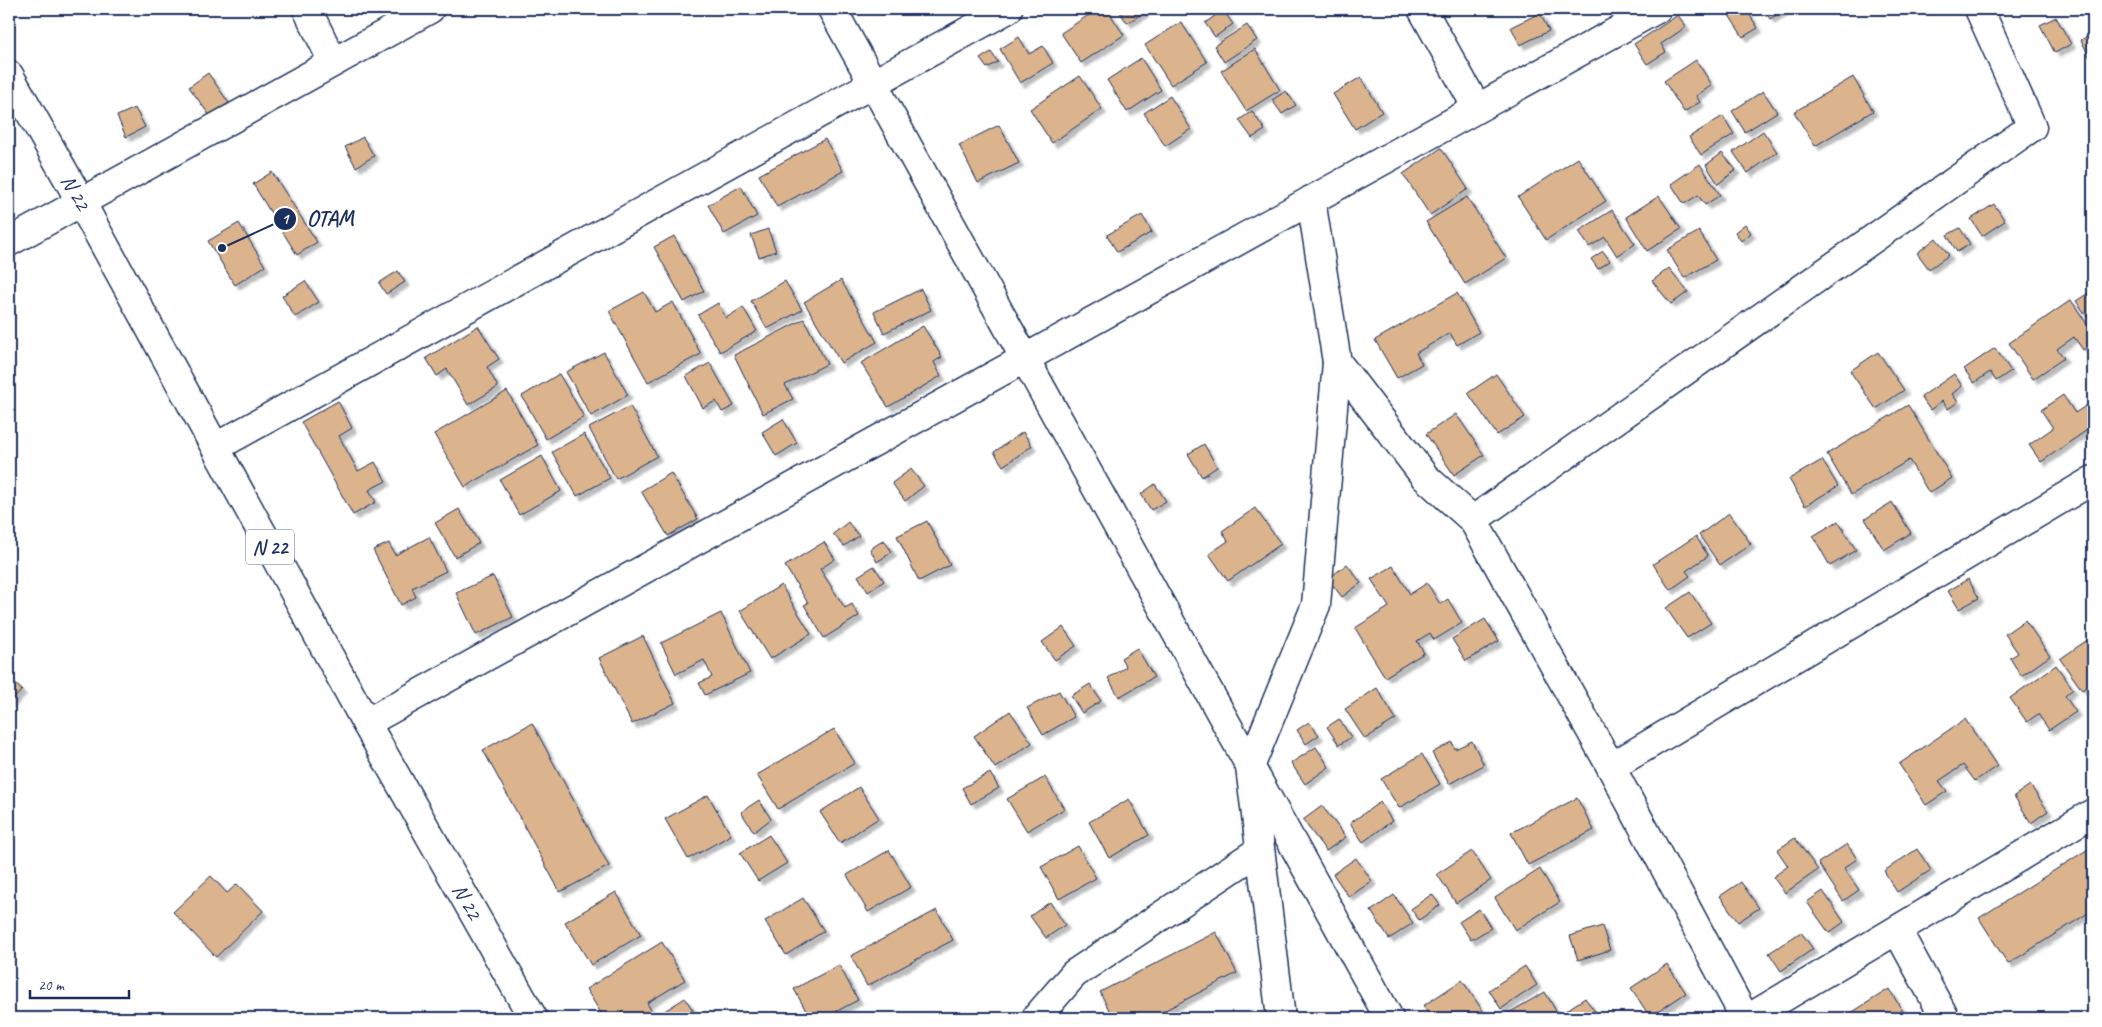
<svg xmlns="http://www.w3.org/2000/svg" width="2102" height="1027" font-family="Caveat,sans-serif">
<defs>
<filter id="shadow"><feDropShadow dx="4.5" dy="4.5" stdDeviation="1" flood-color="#0004"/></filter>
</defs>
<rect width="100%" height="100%" fill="#fff"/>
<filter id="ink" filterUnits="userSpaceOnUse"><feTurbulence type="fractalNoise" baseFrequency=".02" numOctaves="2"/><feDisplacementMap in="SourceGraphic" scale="10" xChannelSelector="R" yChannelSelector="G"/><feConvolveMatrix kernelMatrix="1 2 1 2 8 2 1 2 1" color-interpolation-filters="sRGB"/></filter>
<g filter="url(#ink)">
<g fill="#dbb38c" stroke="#1b2f5e" filter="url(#shadow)">
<path d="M1098 9H1107L1124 35 1081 63 1061 33Z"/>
<path d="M1118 9H1143L1145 12 1127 23Z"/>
<path d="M1725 9H1746L1758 28 1743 37Z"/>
<path d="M1764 9H1786L1770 19Z"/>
<path d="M1223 10 1233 24 1215 37 1205 23Z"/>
<path d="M1540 13 1549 31 1520 45 1511 27Z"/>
<path d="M1678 15 1686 27 1661 44 1666 52 1647 64 1634 44Z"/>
<path d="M2056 17 2071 44 2055 53 2040 25Z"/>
<path d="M1181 22 1207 62 1171 85 1145 45Z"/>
<path d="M1247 25 1257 40 1224 62 1214 46Z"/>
<path d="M2093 33V56L2090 58 2081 40Z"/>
<path d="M1019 37 1029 54 1043 46 1053 63 1020 83 1000 49Z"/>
<path d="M1255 49 1280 90 1246 111 1221 71Z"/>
<path d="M991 52 998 62 987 68 980 59Z"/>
<path d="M1141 58 1161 90 1127 112 1107 80Z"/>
<path d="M1696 60 1712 85 1696 96 1700 102 1684 112 1664 81Z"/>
<path d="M208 73 229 103 210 116 189 87Z"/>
<path d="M1080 76 1102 109 1052 143 1030 109Z"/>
<path d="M1361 77 1382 112 1355 129 1333 94Z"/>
<path d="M1853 77 1873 111 1815 146 1794 112Z"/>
<path d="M1286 91 1296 105 1282 114 1272 100Z"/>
<path d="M1763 91 1777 112 1745 132 1732 111Z"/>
<path d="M1170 96 1191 129 1165 146 1144 113Z"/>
<path d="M135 108 145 127 126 137 117 116Z"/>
<path d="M1252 111 1265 130 1252 138 1239 120Z"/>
<path d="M1723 116 1734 134 1701 155 1689 137Z"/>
<path d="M999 125 1019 163 978 183 959 145Z"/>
<path d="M1763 131 1777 152 1748 173 1733 152Z"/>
<path d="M363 137 374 156 356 167 345 147Z"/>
<path d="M825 139 843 171 777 207 759 175Z"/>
<path d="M1441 148 1468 189 1430 215 1403 174Z"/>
<path d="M1722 153 1736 170 1718 184 1706 165Z"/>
<path d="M1578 158 1606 201 1546 240 1518 197Z"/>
<path d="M1700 164 1720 195 1705 205 1698 195 1684 204 1671 184Z"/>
<path d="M272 172 317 242 297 255 253 184Z"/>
<path d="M741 186 757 216 724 234 708 205Z"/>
<path d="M1659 196 1681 229 1647 251 1626 217Z"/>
<path d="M1467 197 1506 258 1465 284 1426 222Z"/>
<path d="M1994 204 2005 221 1982 236 1971 219Z"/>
<path d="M1612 210 1635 244 1617 256 1605 237 1589 247 1579 231Z"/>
<path d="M1142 215 1152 232 1117 252 1107 235Z"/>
<path d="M239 223 265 266 235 285 208 241Z"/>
<path d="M1745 224 1751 233 1741 241 1735 232Z"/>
<path d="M1960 228 1970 244 1957 252 1947 235Z"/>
<path d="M768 229 776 251 759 257 751 235Z"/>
<path d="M1699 231 1716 260 1684 278 1667 250Z"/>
<path d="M674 236 704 291 684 302 654 247Z"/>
<path d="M1936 238 1949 255 1929 269 1917 253Z"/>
<path d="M1603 251 1610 261 1598 269 1591 259Z"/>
<path d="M1669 268 1688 292 1671 304 1652 281Z"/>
<path d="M398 271 405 282 386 294 379 283Z"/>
<path d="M841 280 877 342 841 363 804 302Z"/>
<path d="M305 281 319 302 295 317 282 296Z"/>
<path d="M785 281 802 310 767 329 751 301Z"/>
<path d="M921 289 931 310 884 333 874 312Z"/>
<path d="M644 292 655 312 673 302 701 354 648 382 609 311Z"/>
<path d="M2090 292 2093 297V325L2076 301Z"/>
<path d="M1457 293 1479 332 1457 345 1450 333 1416 353 1422 364 1397 378 1375 340Z"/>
<path d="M2071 300 2093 333V343L2083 350 2074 337 2057 349 2064 358 2033 379 2009 343Z"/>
<path d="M718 303 726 318 743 307 757 331 720 352 698 315Z"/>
<path d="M804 319 827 364 785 385 793 399 763 414 734 355Z"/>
<path d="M478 326 499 359 487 367 498 387 468 405 447 369 437 376 426 358Z"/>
<path d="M923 326 942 357 934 362 941 376 888 407 861 363Z"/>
<path d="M1995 348 2011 371 1996 381 1990 372 1974 383 1964 369Z"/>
<path d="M604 352 628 395 591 416 566 372Z"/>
<path d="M1878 352 1904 390 1876 409 1850 371Z"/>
<path d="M710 363 734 406 722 412 716 401 703 408 686 376Z"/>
<path d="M559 374 584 417 546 439 522 396Z"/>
<path d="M1496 374 1525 417 1497 435 1468 393Z"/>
<path d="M1954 374 1962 386 1952 394 1958 402 1948 409 1942 401 1930 410 1921 397Z"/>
<path d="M507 391 538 445 465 487 434 434Z"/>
<path d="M2063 395 2075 413 2087 405 2093 415V426L2041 462 2029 445 2053 428 2041 410Z"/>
<path d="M338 401 352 428 339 436 358 471 375 462 386 481 369 490 376 502 353 515 301 422Z"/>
<path d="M1908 405 1952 478 1929 493 1909 460 1851 495 1827 454Z"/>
<path d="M630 406 657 456 616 479 589 428Z"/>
<path d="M1456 414 1484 455 1454 475 1426 434Z"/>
<path d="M783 419 797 443 776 456 762 432Z"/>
<path d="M1023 432 1032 446 1003 466 994 452Z"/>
<path d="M584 434 610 478 577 496 552 452Z"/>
<path d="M1204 444 1217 467 1202 477 1188 454Z"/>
<path d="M542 456 561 491 519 515 500 480Z"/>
<path d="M1822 460 1838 486 1805 506 1789 479Z"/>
<path d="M911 469 924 486 905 501 892 483Z"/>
<path d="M671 473 698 519 668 536 641 491Z"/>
<path d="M1155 484 1166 501 1151 510 1141 494Z"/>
<path d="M1892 502 1911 533 1884 550 1865 519Z"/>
<path d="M1255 508 1281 544 1228 581 1209 554 1228 541 1222 531Z"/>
<path d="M459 509 479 543 455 557 435 523Z"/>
<path d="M1729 513 1751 544 1720 565 1699 535Z"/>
<path d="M927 521 950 565 919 581 897 536Z"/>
<path d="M1838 521 1856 550 1830 566 1813 536Z"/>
<path d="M848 522 859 536 844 546 833 534Z"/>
<path d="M1696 536 1708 556 1686 571 1690 576 1670 590 1653 564Z"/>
<path d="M429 537 446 571 412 588 416 597 401 605 373 550 389 543 395 555Z"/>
<path d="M884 540 892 552 877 562 870 549Z"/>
<path d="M824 542 835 559 820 569 845 608 852 604 859 616 824 638 804 605 808 603 785 566Z"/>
<path d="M1347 564 1361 583 1342 597 1328 579Z"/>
<path d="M874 566 884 581 868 592 858 576Z"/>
<path d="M1393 566 1410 594 1427 583 1440 604 1448 599 1462 623 1434 640 1430 633 1417 641 1424 653 1385 677 1355 628 1389 607 1371 579Z"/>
<path d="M493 576 513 617 476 635 456 593Z"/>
<path d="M1968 579 1979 598 1959 609 1948 591Z"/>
<path d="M781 585 811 634 770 659 740 611Z"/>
<path d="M1690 592 1711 623 1687 638 1666 608Z"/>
<path d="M721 613 750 673 705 695 699 683 712 677 704 660 676 674 661 643Z"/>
<path d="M1485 619 1499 641 1466 661 1452 639Z"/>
<path d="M2025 620 2050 656 2021 676 2010 658 2018 653 2005 634Z"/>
<path d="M1063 627 1076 646 1055 660 1042 642Z"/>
<path d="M643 636 675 703 632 724 599 658Z"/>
<path d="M2093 636V669L2089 673 2093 682 2082 690 2060 659Z"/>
<path d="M1137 648 1154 677 1119 697 1108 678 1126 667 1121 658Z"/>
<path d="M2056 665 2073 689 2065 696 2076 712 2049 730 2038 714 2027 722 2010 698Z"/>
<path d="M13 682 22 690 9 704V687Z"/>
<path d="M1090 684 1101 701 1082 713 1071 696Z"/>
<path d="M1377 688 1396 719 1365 739 1345 709Z"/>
<path d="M1059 691 1074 717 1043 735 1027 708Z"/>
<path d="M1010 711 1032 743 995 768 974 736Z"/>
<path d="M1339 719 1351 737 1339 745 1327 727Z"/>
<path d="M1965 719 1997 766 1975 781 1963 765 1939 781 1947 791 1926 805 1899 764Z"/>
<path d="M1309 722 1319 735 1306 744 1297 730Z"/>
<path d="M532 723 609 866 560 892 483 750Z"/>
<path d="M834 729 855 763 778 809 757 775Z"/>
<path d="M1472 741 1484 765 1449 784 1432 753 1452 742 1455 749Z"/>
<path d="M1316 747 1329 767 1305 784 1291 763Z"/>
<path d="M1422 754 1440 784 1399 808 1381 779Z"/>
<path d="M990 773 999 788 971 804 962 788Z"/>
<path d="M1045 777 1064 809 1027 831 1007 799Z"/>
<path d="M2030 785 2048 811 2031 823 2014 796Z"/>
<path d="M859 787 879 818 840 843 820 812Z"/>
<path d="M708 795 731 835 688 859 665 819Z"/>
<path d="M1577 798 1594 830 1528 865 1511 833Z"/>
<path d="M1129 799 1149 835 1109 858 1089 822Z"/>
<path d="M759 800 771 819 754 832 741 812Z"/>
<path d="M1380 802 1392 821 1363 842 1350 823Z"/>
<path d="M1322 806 1346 837 1326 851 1303 820Z"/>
<path d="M769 835 787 863 758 881 740 853Z"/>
<path d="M1795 838 1818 870 1785 893 1773 877 1788 866 1777 850Z"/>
<path d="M1847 844 1857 859 1844 868 1859 890 1843 901 1818 863Z"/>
<path d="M1078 846 1096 878 1059 899 1041 867Z"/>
<path d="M2093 846V910L2008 964 1979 918Z"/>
<path d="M1917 849 1931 870 1897 892 1884 871Z"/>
<path d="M889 850 911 887 868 912 847 875Z"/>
<path d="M1472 851 1491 880 1456 903 1437 874Z"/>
<path d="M1356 858 1372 881 1349 897 1333 874Z"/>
<path d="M1540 869 1560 902 1515 930 1495 898Z"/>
<path d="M211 876 227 893 237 884 263 911 216 957 173 912Z"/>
<path d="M1741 882 1759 908 1738 922 1720 896Z"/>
<path d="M1823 891 1844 922 1829 933 1807 902Z"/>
<path d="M616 892 641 935 591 965 565 922Z"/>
<path d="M1432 894 1440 905 1419 920 1411 909Z"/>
<path d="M1394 895 1413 923 1389 939 1371 911Z"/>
<path d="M803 898 824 931 786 955 765 921Z"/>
<path d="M1050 902 1065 925 1046 938 1030 916Z"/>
<path d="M1479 909 1491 928 1471 940 1459 922Z"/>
<path d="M937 910 953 940 867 986 851 956Z"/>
<path d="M1602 926 1610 950 1578 960 1570 936Z"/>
<path d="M1216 932 1237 973 1150 1018H1113L1100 992Z"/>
<path d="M1801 932 1813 949 1781 971 1769 953Z"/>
<path d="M662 942 685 980 647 1003 655 1017 685 998 698 1018H604L586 989Z"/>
<path d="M1667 964 1686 993 1650 1017 1631 988Z"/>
<path d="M839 965 858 1000 824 1018H810L794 989Z"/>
<path d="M1525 966 1537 985 1501 1009 1489 990Z"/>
<path d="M1462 980 1483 1011 1472 1018H1431L1423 1006Z"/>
<path d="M1889 989 1907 1018H1843Z"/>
<path d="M1545 992 1560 1018H1507L1505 1015Z"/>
<path d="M1585 998 1600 1018H1570L1565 1011Z"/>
</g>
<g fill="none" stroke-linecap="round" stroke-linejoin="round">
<defs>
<g id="minor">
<path d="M307 9 333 62"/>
<path d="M832 9 1389 1018"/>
<path d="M1422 9 1477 108"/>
<path d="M1311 200 1337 362 1425 477 1473 520 1611 767 1745 1018"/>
<path d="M9 242 430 9"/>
<path d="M216 447 1008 9"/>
<path d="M1473 520 2032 127 1979 9"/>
<path d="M366 723 1657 9"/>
<path d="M1611 767 2093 480"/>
<path d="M1897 930 1945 1018"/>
<path d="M1036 1018 1074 974 1260 850"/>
<path d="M1281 1018 1250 767 1316 605 1337 362"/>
<path d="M1749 1018 2093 813"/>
</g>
<g id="primary">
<path id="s1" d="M9 75 81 202 366 723 533 1018"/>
</g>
</defs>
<use href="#minor" stroke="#1b2f5e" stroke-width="31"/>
<use href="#primary" stroke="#1b2f5e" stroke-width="31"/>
<use href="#minor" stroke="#fff" stroke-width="28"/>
<use href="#primary" stroke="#fff" stroke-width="28"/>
</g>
</g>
<g text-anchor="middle" stroke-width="4" stroke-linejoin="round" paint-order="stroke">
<rect fill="#fff" stroke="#5f6d8e" stroke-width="1" x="246" y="529.5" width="48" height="35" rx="4"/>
<g font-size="20" font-weight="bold" fill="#1b2f5e">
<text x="270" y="554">N 22</text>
</g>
<g font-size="21" fill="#1b2f5e" stroke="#fff">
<text dy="7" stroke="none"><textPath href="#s1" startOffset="135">N 22</textPath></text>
<text dy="7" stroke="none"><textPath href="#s1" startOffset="945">N 22</textPath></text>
</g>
</g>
<path fill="none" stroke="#1b2f5e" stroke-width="2" d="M222 248L285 219"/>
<g fill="#1b2f5e" stroke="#fff" stroke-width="2">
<circle cx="222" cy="248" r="5"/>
<circle cx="285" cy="219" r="12"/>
</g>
<g font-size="15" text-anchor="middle" font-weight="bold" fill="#fff">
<text x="285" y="224">1</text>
</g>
<g font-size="22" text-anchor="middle" font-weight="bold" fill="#1b2f5e" stroke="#fff" stroke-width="4" stroke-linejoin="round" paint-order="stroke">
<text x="330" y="226">OTAM</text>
</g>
<rect width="2102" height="1027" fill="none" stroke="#fff" stroke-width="30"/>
<rect x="15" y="15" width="2072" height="997" fill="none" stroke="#1b2f5e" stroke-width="2" filter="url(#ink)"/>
<path d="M30 990v8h99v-8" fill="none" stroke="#1b2f5e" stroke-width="2.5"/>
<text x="38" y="990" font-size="15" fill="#1b2f5e" stroke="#ffffff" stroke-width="4" paint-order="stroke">20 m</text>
</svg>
